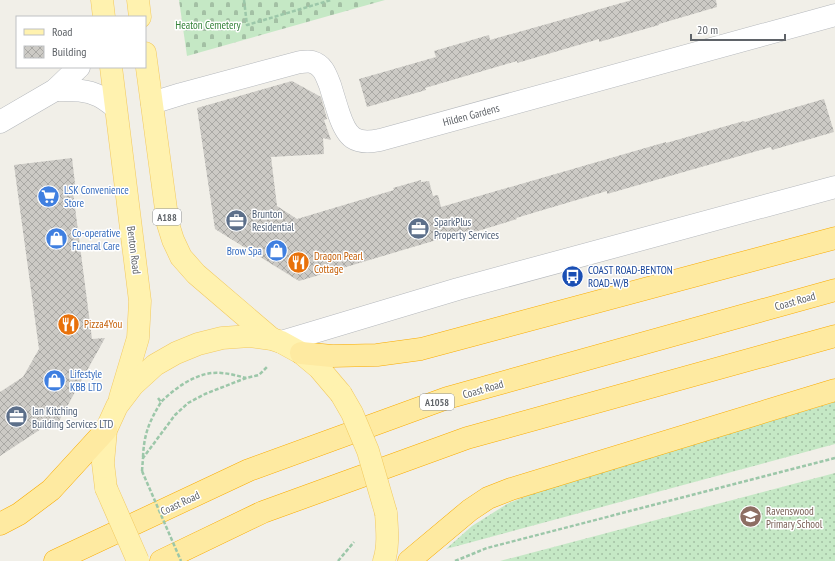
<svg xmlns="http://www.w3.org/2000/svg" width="835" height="561" font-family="'PT Sans Narrow',sans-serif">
<defs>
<pattern id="grass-dots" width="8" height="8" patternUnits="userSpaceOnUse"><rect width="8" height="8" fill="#c5e8c5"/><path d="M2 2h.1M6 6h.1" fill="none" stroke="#a3c0a4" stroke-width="1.8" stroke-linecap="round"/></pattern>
<pattern id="cemetery-stones" width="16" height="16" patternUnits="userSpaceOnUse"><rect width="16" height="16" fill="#c5e8c5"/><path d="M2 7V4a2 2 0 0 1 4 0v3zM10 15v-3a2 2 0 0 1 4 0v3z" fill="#a3c0a4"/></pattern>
<pattern id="building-cross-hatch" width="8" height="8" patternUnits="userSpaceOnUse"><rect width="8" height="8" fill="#cccac5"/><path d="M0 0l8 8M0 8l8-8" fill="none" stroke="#a9a8a4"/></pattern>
</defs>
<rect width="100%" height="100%" fill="#f1efe8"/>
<g fill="url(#grass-dots)">
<path d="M835 402V444L446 549 472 526 507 504 546 488Z"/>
<path d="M835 473V561H500Z"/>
</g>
<path fill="url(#cemetery-stones)" d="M179 0H385L187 56Z"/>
<g fill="url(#building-cross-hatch)">
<path d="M632 0H716L717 7 659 24V25L599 42V39L517 63V61L425 88 426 90 367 107 359 79 436 57 434 51 489 35 490 40Z"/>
<path d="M292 81 321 97 327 119 324 120 331 140 323 138 324 154 271 157 277 206 297 219 394 190 393 188 421 180V182L429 181 433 196 438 195 441 207 666 142V143L744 121 745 122 824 99 834 132 772 150 771 147 607 194V191L516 218 517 219 461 236 460 233 299 281 215 229 197 108Z"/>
<path d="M72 158 76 192H73L92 339 105 338 59 421 46 430 44 427 0 456V392L23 377 39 349 14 165Z"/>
</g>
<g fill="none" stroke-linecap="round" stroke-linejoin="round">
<defs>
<g id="minor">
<path d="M55 90C70 90 85 89 99 96 105 99 110 103 115 107"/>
<path d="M152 103 181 94 300 62C304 62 308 61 312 62 323 65 326 75 330 85 333 95 336 105 339 114 347 138 355 145 380 140L835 15"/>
<path d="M0 122 55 90 79 67"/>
<path d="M281 342 318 331 458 289 835 187"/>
</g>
<g id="primary">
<path d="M102 0 104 17"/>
<path d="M138 0 140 17"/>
<path d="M145 53 168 224 173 240 181 257 196 274 272 339"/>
<path d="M111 67 140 301 138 338 120 398"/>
<path d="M106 488 103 463 106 430 117 406 133 385 155 365 176 353 198 344 222 338 250 336 272 339 281 342 301 353 319 368 341 394"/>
<path d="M384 561C389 546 387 528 386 513"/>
</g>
<g id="trunk">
<path d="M301 353 332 356 377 355 421 349 835 238"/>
<path d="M0 524 19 514 51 490 106 430"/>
<path d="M55 561 249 470 447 398 835 290"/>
<path d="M161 561 263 512 467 438 835 336"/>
<path d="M409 561 470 510 488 498 511 489 835 390"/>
</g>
</defs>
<use href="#minor" stroke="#b5b8bc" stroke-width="23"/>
<use href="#primary" stroke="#f2c960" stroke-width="23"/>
<use href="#trunk" stroke="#f9ab00" stroke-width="23"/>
<g stroke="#9cc7a9" stroke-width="2.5" stroke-dasharray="4 2" stroke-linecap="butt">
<path d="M244 0 247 25 331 0"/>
<path d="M158 398 161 402C174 389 193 375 212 373 224 372 235 375 246 378"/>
<path d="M143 457C144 434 149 422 161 402"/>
<path d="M142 471 143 458 175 415 188 403 205 394 246 378 259 375 267 367"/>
<path d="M338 561 354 542"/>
<path d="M455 561 487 548 835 458"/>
</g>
<use href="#minor" stroke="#fff" stroke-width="22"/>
<use href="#primary" stroke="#fff2af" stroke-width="22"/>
<use href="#trunk" stroke="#feeaa1" stroke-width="22"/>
<defs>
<g id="primary-bridge">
<path d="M341 394 352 413 368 451 386 513"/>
<path d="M106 488 138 561"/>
</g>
</defs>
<use href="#primary-bridge" stroke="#f2c960" stroke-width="23" stroke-linecap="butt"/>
<path stroke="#9cc7a9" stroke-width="2.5" stroke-dasharray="4 2" stroke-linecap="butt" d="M142 471 181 561"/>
<use href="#primary-bridge" stroke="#fff2af" stroke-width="22"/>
</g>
<defs>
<symbol id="supermarket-disc" viewBox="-11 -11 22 22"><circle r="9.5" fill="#3f7fe0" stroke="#fff"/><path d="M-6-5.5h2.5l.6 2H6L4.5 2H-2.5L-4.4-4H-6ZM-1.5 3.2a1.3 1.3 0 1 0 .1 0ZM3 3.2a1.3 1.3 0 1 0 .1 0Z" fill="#fff"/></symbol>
<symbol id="office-disc" viewBox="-11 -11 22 22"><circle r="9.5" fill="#5c6f8a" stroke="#fff"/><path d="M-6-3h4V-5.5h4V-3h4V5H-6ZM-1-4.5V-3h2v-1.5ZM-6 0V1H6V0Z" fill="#fff"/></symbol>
<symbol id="shop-disc" viewBox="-11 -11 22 22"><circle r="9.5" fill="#3f7fe0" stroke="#fff"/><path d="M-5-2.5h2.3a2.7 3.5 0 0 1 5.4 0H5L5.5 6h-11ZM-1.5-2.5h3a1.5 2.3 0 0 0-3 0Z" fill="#fff"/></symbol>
<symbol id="restaurant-disc" viewBox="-11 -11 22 22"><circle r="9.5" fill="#e8710a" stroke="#fff"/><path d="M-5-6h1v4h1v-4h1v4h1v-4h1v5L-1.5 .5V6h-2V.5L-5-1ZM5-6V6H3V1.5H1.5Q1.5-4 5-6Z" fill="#fff"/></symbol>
<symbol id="bus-disc" viewBox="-11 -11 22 22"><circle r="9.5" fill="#1a4fb4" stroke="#fff"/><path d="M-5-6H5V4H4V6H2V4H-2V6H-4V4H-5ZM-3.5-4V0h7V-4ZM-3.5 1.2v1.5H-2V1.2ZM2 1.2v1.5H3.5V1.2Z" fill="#fff"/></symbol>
<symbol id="school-disc" viewBox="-11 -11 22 22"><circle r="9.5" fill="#8d6e63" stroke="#fff"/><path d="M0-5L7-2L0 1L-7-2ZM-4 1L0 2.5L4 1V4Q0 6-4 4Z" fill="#fff"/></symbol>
</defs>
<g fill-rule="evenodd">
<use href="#supermarket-disc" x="36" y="184" width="25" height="25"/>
<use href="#office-disc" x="224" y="208" width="25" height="25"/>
<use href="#office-disc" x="406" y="216" width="25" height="25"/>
<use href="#shop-disc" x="44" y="226" width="25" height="25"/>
<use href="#shop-disc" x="264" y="238" width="25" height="25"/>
<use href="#restaurant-disc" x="286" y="250" width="25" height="25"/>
<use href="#bus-disc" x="560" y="264" width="25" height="25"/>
<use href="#restaurant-disc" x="56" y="312" width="25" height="25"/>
<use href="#shop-disc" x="42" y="368" width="25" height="25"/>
<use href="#office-disc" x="4" y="404" width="25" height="25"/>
<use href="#school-disc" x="738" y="504" width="25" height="25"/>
</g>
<g text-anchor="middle" stroke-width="3" stroke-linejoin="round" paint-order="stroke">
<g fill="#fff" stroke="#8f9295" stroke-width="1">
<rect x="153" y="209" width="28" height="16" rx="3"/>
<rect x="420" y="394" width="34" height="16" rx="3"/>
</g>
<g font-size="10" font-weight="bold" fill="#5f6368">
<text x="167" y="221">A188</text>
<text x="437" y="406">A1058</text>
</g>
<g font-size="11" fill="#348238" stroke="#fff">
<text x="208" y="29">Heaton Cemetery</text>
</g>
<g font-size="11" fill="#5f6368" stroke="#fff">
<text transform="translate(471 115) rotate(-15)" y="4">Hilden Gardens</text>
<text transform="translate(134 250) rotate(83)" y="4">Benton Road</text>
<text transform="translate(795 301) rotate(-16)" y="4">Coast Road</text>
<text transform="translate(483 389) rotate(-16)" y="4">Coast Road</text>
<text transform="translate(180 503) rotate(-25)" y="4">Coast Road</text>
</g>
<g font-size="11" fill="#366cbe" stroke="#fff" text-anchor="start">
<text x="64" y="194">LSK Convenience<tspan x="64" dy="13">Store</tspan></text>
<text x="72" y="237">Co-operative<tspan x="72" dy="13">Funeral Care</tspan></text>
<text x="262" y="255" text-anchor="end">Brow Spa</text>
<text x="70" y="378">Lifestyle<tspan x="70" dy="13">KBB LTD</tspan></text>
</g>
<g font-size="11" fill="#4e5e75" stroke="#fff" text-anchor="start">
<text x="252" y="218">Brunton<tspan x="252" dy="13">Residential</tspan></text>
<text x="434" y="226">SparkPlus<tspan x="434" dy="13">Property Services</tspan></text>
<text x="32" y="415">Ian Kitching<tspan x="32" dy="13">Building Services LTD</tspan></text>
</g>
<g font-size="11" fill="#c56008" stroke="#fff" text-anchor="start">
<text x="314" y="260">Dragon Pearl<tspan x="314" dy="13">Cottage</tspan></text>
<text x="84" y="328">Pizza4You</text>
</g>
<g font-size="11" fill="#164399" stroke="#fff" text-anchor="start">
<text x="588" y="274">COAST ROAD-BENTON<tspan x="588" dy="13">ROAD-W/B</tspan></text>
</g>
<g font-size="11" fill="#785e54" stroke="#fff" text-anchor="start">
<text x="766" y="515">Ravenswood<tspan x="766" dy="13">Primary School</tspan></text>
</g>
</g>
<rect x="16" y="16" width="130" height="52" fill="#ffffff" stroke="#bfc1c3"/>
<rect x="24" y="29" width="20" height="6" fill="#fff2af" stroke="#bfc1c3"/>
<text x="52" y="36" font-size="12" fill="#5f6368">Road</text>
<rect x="24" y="46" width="20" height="12" fill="url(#building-cross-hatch)" stroke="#bfc1c3"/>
<text x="52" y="56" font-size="12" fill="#5f6368">Building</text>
<path d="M691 34v6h94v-6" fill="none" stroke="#5f6368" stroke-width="2"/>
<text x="697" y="34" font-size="12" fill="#5f6368" stroke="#ffffff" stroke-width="3" paint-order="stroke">20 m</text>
</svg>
